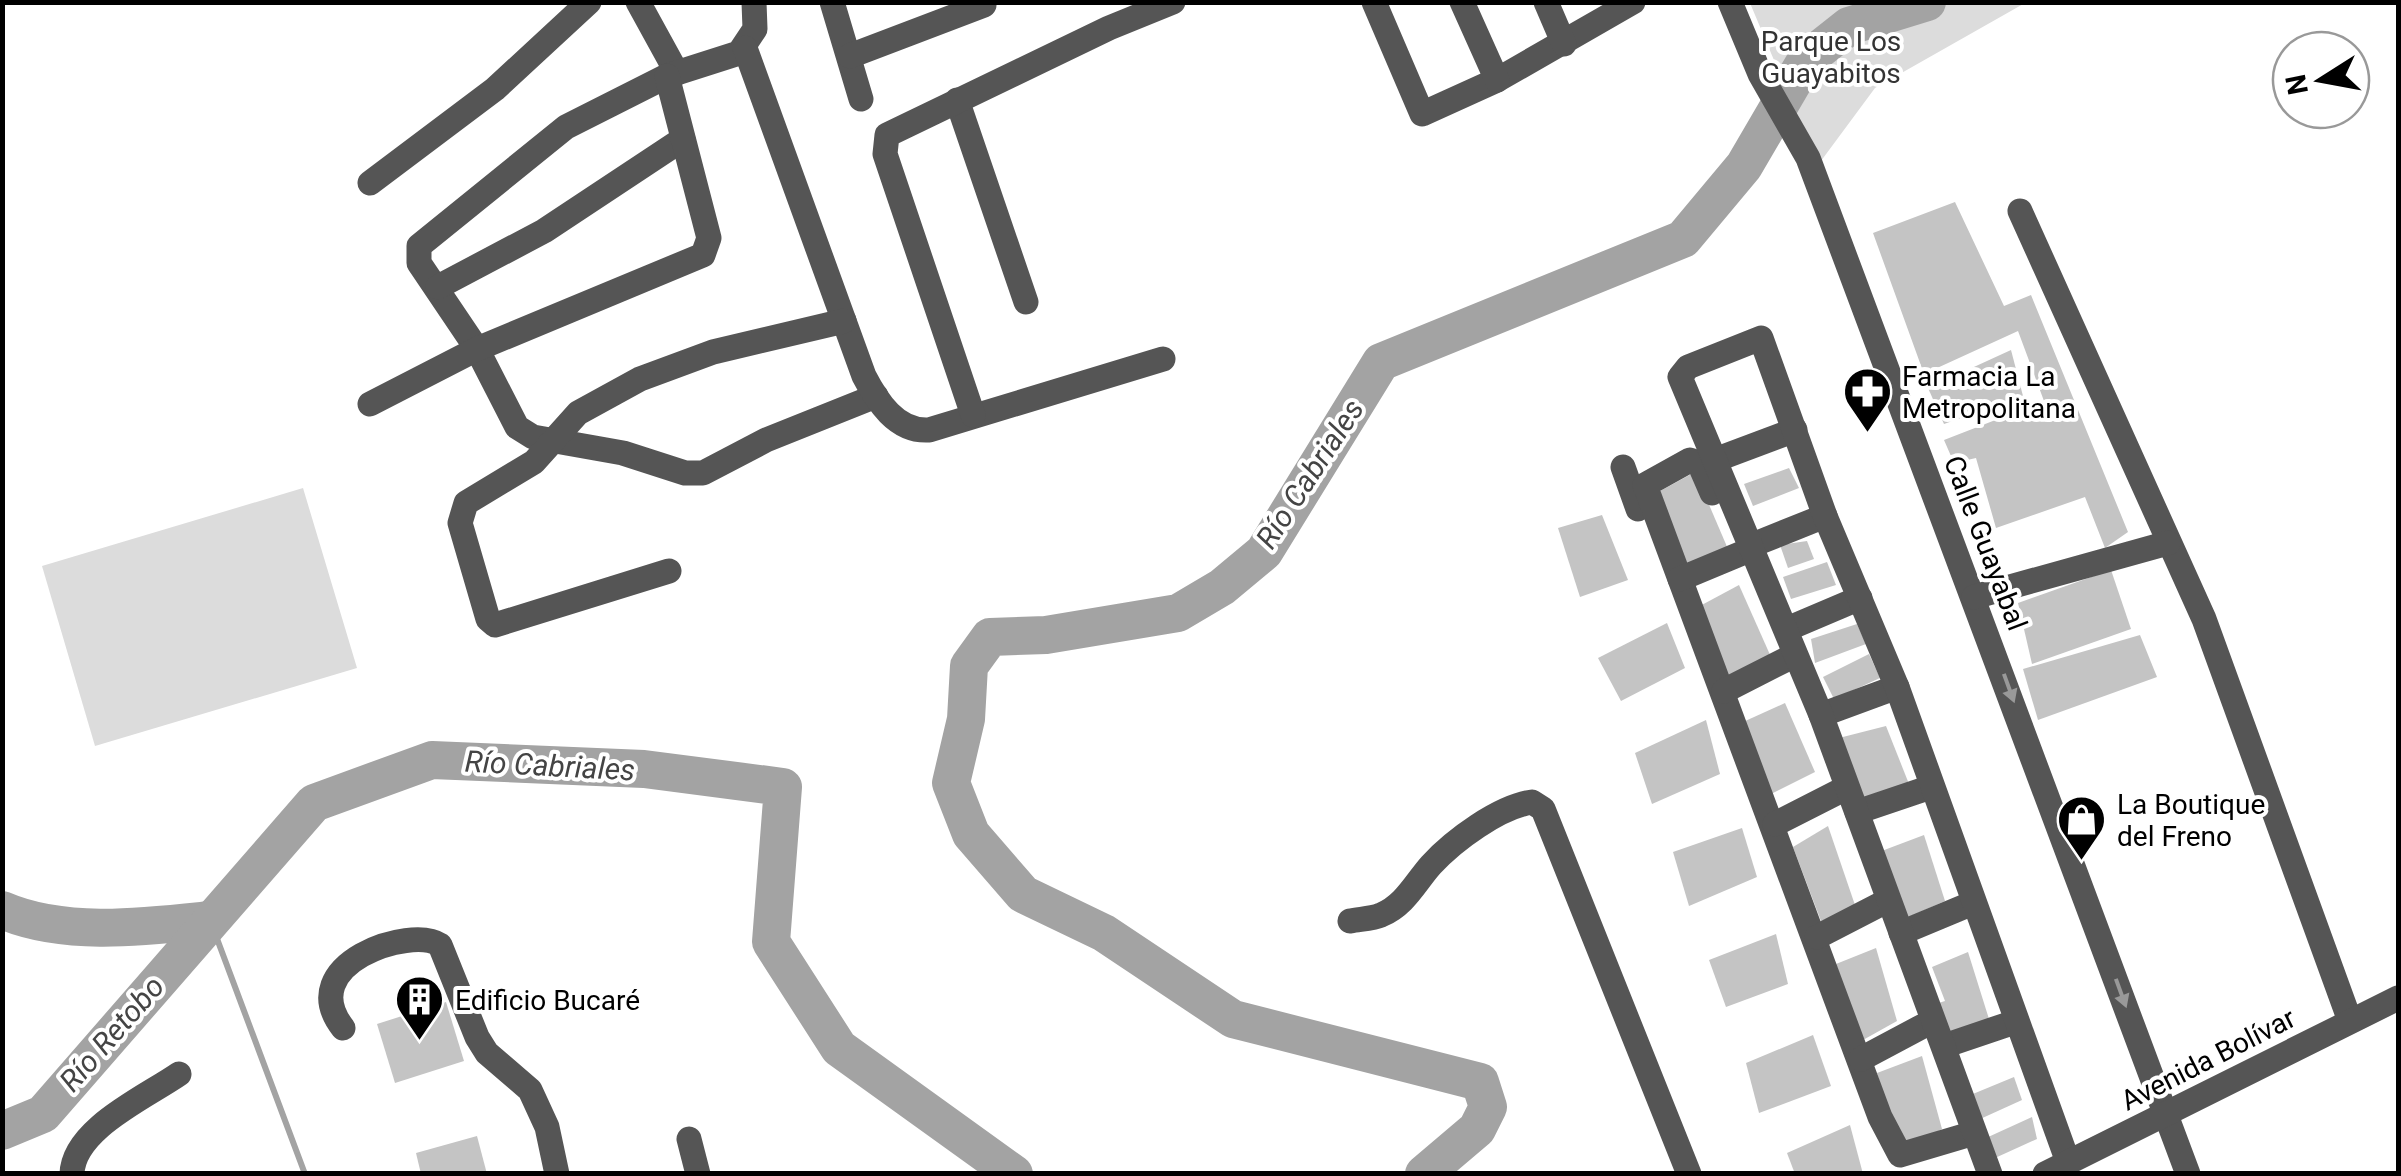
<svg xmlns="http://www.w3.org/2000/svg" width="2401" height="1176" font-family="Roboto,sans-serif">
<rect width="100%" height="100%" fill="#fff"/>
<g fill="#dcdcdc">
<path d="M1750 3H2025L1875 88 1818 165Z"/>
<path d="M303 488 357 668 95 746 42 566Z"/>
</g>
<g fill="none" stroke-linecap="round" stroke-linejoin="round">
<path stroke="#a3a3a3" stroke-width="6" d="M210 920 305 1174"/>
<g stroke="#a3a3a3" stroke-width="38">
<path d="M2 910C64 937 144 927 210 920"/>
<path d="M2 1131 43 1114 314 803 432 760 644 769 783 787 771 942 839 1048 1014 1174"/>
<path d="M1424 1174 1477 1129 1488 1107 1480 1082 1233 1019 1104 933 1023 894 971 834 951 783 966 719 969 666 990 637 1046 635 1178 613 1222 587 1264 552 1381 362 1683 239 1744 166 1806 60 1849 26 1927 2"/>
</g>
</g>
<g fill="#c4c4c4">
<path d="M1955 202 2004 306 2031 295 2128 532 2105 548 2085 497 1996 528 1976 458 1954 463 1944 440 2044 401 2018 331 1924 374 1873 233Z"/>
<path d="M2011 350 2023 396 1944 424 1928 388Z"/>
<path d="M1789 468 1799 488 1753 506 1744 484Z"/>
<path d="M1695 472 1728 549 1681 569 1653 495Z"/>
<path d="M1602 515 1628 580 1580 597 1558 528Z"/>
<path d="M1807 541 1814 559 1788 568 1780 545Z"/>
<path d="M1827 562 1836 585 1791 599 1783 577Z"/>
<path d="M2111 570 2131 629 2032 664 2018 603Z"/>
<path d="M1739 585 1771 657 1726 679 1698 607Z"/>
<path d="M1667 623 1685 668 1621 701 1598 658Z"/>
<path d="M1857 624 1866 644 1815 663 1811 639Z"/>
<path d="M2140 635 2157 677 2038 720 2023 669Z"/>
<path d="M1869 654 1880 678 1834 699 1823 677Z"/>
<path d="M1785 703 1815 772 1771 794 1743 722Z"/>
<path d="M1706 720 1720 774 1652 804 1635 753Z"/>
<path d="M1886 726 1909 784 1856 800 1835 739Z"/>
<path d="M1828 826 1856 908 1821 921 1793 847Z"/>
<path d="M1742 828 1757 877 1689 906 1673 852Z"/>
<path d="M1924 835 1945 901 1900 921 1879 852Z"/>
<path d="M1776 934 1788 984 1726 1007 1709 960Z"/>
<path d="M1876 948 1897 1021 1863 1040 1836 964Z"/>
<path d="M1968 952 1989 1019 1942 1037 1932 1005 1945 1001 1932 967Z"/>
<path d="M446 1002 464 1061 395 1083 377 1024Z"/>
<path d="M1813 1035 1831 1086 1759 1113 1746 1063Z"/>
<path d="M1922 1056 1942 1129 1901 1152 1877 1073Z"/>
<path d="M2014 1077 2022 1100 1978 1120 1968 1096Z"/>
<path d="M2032 1117 2037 1139 1995 1158 1986 1138Z"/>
<path d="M1850 1125 1863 1174H1795L1787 1153Z"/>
<path d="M477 1136 487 1174H421L416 1153Z"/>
</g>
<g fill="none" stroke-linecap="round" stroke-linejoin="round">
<g stroke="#555" stroke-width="25">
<path d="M638 2 677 73"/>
<path d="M754 2 755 29 739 53 667 76 566 127 419 246V263L477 349 517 427 533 437 623 453 685 473H703L766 440 876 396"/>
<path d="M832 2 861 99"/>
<path d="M1374 2 1422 114 1497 80 1633 2"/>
<path d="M1462 2 1497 80"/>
<path d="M1546 2 1564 44"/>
<path d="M1730 2 1760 74 1808 158 2188 1174"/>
<path d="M745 48 864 376C877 401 896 432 929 430L1163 359"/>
<path d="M850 56 984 5"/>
<path d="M957 100 1026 302"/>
<path d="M370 183 495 89 589 2"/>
<path d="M2020 211 2204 619 2350 1021"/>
<path d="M438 287 544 231 683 139"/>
<path d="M370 404 477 349 703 255 709 238 667 76"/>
<path d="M973 415 885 154 887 135 1109 28 1173 2"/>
<path d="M1715 460 1795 430"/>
<path d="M1623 467 1638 509"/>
<path d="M1712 493 1699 463 1690 460 1645 485 1880 1117 1900 1155 1964 1136"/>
<path d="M1750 546 1825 516"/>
<path d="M669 571 495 625 488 619 460 523 466 503 534 462 578 413 640 379 713 352 844 321"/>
<path d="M1680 579 1740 554"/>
<path d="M1974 597 2168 543"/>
<path d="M1787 629 1860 598"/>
<path d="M1724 691 1787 659"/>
<path d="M1821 715 1897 687"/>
<path d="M1857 812 1931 787"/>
<path d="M1775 824 1838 792"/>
<path d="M1350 921C1359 919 1372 919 1381 915 1405 905 1415 883 1431 865 1454 840 1499 807 1532 802L1543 809 1689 1174"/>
<path d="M1901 933 1973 903"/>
<path d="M1817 937 1879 905"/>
<path d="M343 1028C293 964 411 925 440 945L477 1037 487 1053 530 1090 547 1127 557 1174"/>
<path d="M1944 1046 2015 1022"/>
<path d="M1861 1059 1923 1026"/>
<path d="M689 1139 698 1174"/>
<path d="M72 1174C73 1129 146 1097 179 1074"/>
<path d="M1990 1174 1821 715 1680 377 1688 367 1761 338 1825 516 1897 687 2068 1162"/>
<path d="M2045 1174 2398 998"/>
</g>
</g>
<defs><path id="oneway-solid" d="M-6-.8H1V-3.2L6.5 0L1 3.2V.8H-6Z" transform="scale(2.5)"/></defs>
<g fill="#999">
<use href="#oneway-solid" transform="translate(2009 688) rotate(70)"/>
<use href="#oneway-solid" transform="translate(2121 993) rotate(70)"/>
</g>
<defs>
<symbol id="pharmacy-pin" viewBox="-11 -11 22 30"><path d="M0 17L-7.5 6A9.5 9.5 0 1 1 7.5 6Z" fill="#000" stroke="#fff"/><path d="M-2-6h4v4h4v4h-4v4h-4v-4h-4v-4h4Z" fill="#fff"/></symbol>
<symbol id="shop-pin" viewBox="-11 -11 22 30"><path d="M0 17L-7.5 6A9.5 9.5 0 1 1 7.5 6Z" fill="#000" stroke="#fff"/><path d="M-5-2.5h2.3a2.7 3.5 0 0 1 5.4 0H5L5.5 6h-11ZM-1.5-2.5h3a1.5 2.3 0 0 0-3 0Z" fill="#fff"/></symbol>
<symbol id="building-pin" viewBox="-11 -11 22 30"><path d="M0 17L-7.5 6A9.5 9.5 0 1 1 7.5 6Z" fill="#000" stroke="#fff"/><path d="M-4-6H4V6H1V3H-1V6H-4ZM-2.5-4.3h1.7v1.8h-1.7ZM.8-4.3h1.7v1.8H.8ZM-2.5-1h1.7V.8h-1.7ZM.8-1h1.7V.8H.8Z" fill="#fff"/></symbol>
</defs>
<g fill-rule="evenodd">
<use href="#pharmacy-pin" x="1840" y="364" width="55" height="75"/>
<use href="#shop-pin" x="2054" y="792" width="55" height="75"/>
<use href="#building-pin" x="392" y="972" width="55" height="75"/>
</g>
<g text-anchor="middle" stroke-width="8" stroke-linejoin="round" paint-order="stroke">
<g font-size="28" fill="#333" stroke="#fff">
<text x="1831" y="51">Parque Los<tspan x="1831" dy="32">Guayabitos</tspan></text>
</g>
<g font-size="28" fill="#000" stroke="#fff" text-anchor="start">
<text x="1902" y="386">Farmacia La<tspan x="1902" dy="32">Metropolitana</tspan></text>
<text x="2117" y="814">La Boutique<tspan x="2117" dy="32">del Freno</tspan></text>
<text x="455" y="1010">Edificio Bucaré</text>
</g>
<g font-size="28" fill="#000" stroke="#fff">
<text transform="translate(1986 543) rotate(69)" y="10">Calle Guayabal</text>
<text transform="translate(2208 1059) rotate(-27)" y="10">Avenida Bolívar</text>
</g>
<g font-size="30" font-style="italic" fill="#444" stroke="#fff">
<text transform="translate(1310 474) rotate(-57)" y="10">Río Cabriales</text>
<text transform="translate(550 766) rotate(3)" y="10">Río Cabriales</text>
<text transform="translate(112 1034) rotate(-49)" y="10">Río Retobo</text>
</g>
</g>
<rect width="2401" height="1176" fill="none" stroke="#000000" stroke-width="10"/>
<g transform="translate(2321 80) rotate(259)"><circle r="48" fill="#ffffff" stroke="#999999" stroke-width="2.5"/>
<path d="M0-8L18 38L0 25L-18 38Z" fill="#000000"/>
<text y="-15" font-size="28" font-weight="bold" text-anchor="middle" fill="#000000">N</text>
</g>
</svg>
